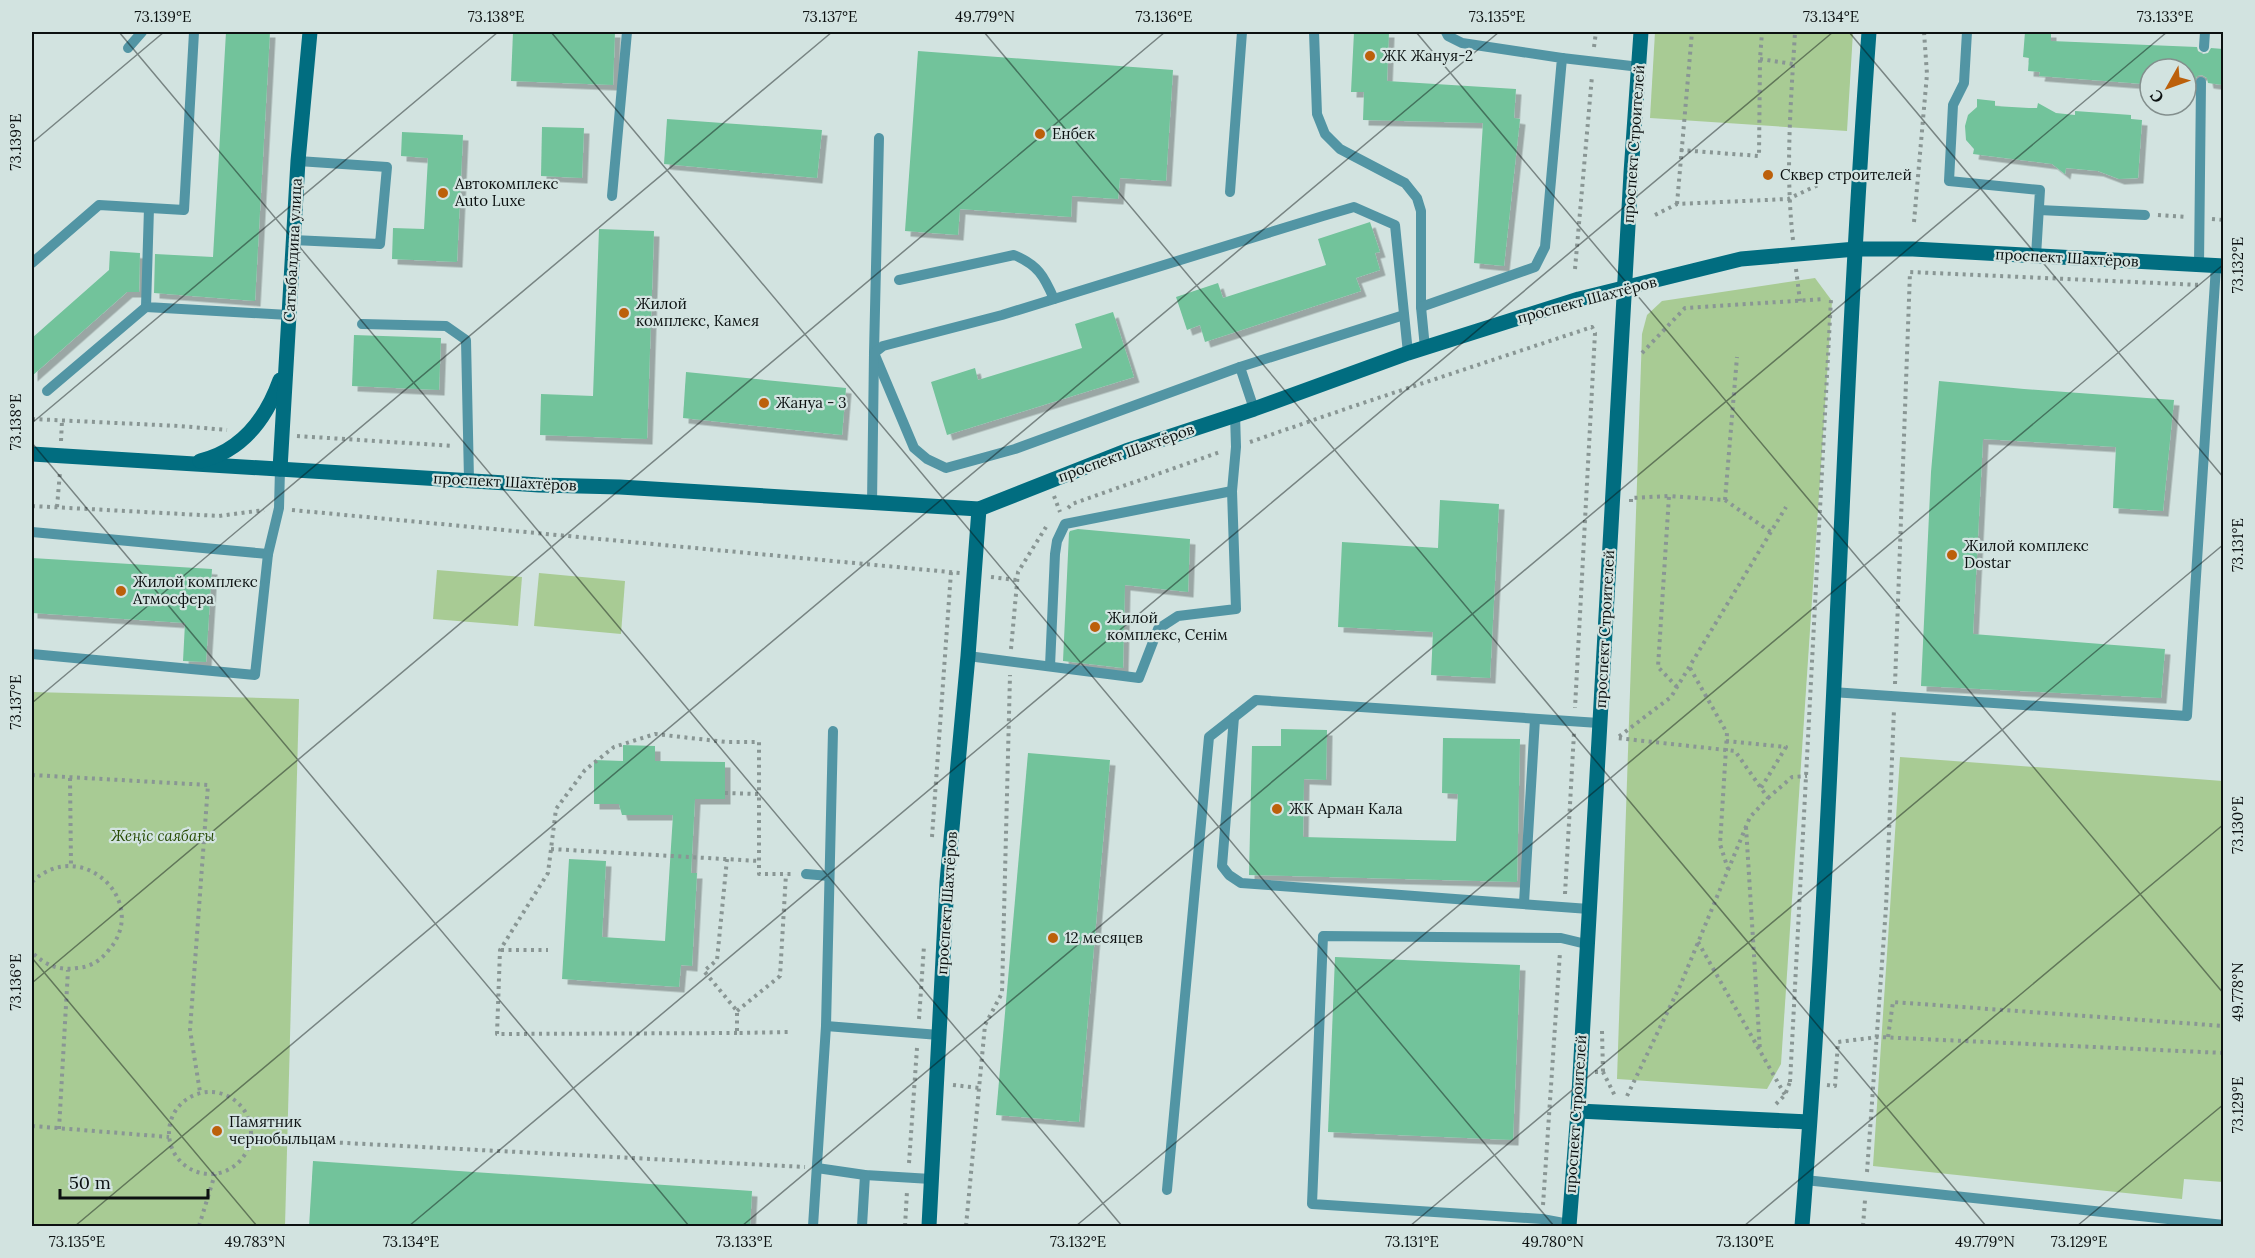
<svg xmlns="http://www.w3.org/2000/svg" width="2255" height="1258" font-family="Lora,serif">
<defs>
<filter id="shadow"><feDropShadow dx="5.5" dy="5.5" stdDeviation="0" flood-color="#0004"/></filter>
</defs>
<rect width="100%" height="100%" fill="#d2e3e0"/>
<g fill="#a8cb94">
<path d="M1655 32H1853L1847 131 1650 118Z"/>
<path d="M1815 278 1832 301 1781 1064 1767 1089 1617 1079 1642 334 1647 315 1662 301Z"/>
<path d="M437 570 522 577 518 626 433 619Z"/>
<path d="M539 573 625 581 621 634 534 626Z"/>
<path d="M32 692 299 699 285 1226H32Z"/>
<path d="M1900 757 2223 781V1182L2184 1179 2182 1199 1873 1166Z"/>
</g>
<g fill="#72c39b" filter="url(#shadow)">
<path d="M226 32H270L255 301 154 293 155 254 213 257Z"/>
<path d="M513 32H615L613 85 511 81Z"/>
<path d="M1354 32H1389L1387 81 1516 89 1514 118 1520 119 1504 266 1474 263 1483 123 1363 120 1364 92H1351Z"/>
<path d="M2025 32H2051V41L2197 47 2198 51 2203 54 2208 53 2211 48 2223 49V85L2208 83 2207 78 2202 75 2197 76 2194 82H2186V69H2150V79H2144V84L2039 76 2040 72 2028 71 2029 58 2023 57Z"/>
<path d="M918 51 1173 70 1166 181 1120 178 1118 199 1072 196 1071 217 960 209 958 235 905 231Z"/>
<path d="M1977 99 1995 101V106L2029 108H2037L2038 103 2056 113 2075 115V111L2131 115V119L2142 120 2138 178 2119 179 2098 171 2066 168 2065 174 2052 164 1973 154 1974 149 1966 140 1965 126 1968 115 1977 107Z"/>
<path d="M667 119 822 130 817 178 664 164Z"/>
<path d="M542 127 584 128 582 178 541 176Z"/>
<path d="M402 132 463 135 457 262 392 259 393 228 424 229 428 158 401 156Z"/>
<path d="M1370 222 1380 252 1375 253 1380 270 1356 278 1361 291 1205 342 1200 325 1187 330 1176 297 1218 283 1223 298 1326 265 1318 239Z"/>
<path d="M599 229 654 231 647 439 540 435 541 394 593 396Z"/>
<path d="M110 251 140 253 139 292H127L32 376V338L109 270Z"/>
<path d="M1113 312 1134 377 947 435 931 382 975 368 978 380 1082 348 1075 324Z"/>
<path d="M354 335 441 338 439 390 352 386Z"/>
<path d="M686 372 846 388 842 435 683 418Z"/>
<path d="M1939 381 2024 389 2174 400 2163 511 2113 508 2116 447 1983 439 1973 634 2165 649 2161 698 1921 686 1931 472Z"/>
<path d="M1440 500 1499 504 1490 678 1431 675 1433 632 1338 627 1342 542 1438 548Z"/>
<path d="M1078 529 1190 539 1188 592 1125 585 1123 668 1063 661 1069 533 1070 531Z"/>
<path d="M32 558 212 569 206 662 183 661 185 623 32 613Z"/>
<path d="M1281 729 1327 730 1326 780 1304 779 1303 837 1456 841 1458 794 1442 793 1443 738 1520 739 1517 882 1249 875 1252 746H1281Z"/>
<path d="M623 745 655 746V761L725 762V799H695L691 873H697L692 966 681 965 679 987 562 979 569 859 606 861 602 937 665 941 673 815H622L619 804H594V760L623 761Z"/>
<path d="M1028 753 1110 760 1079 1122 996 1115Z"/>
<path d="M1335 957 1520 965 1513 1140 1328 1132Z"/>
<path d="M313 1161 752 1191 750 1227H309Z"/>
</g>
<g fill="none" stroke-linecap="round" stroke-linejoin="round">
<g stroke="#899694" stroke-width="4" stroke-dasharray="3 4.5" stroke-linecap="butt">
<path d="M1594 47 1596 32"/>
<path d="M1760 59 1793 64"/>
<path d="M1680 150 1759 156 1760 59 1762 32"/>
<path d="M1677 204 1692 32"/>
<path d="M1655 215 1677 204 1788 199 1818 185"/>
<path d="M2158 215 2187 217"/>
<path d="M2212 219 2224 220"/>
<path d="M1914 222 1927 74 1924 32"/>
<path d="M1793 240C1785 170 1791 102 1795 32"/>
<path d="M1575 269 1592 76"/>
<path d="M1796 269 1800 301"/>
<path d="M1642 353 1685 308 1825 299"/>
<path d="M32 419 180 426 227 430"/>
<path d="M297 436 454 446"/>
<path d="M61 441 62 421"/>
<path d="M1250 442 1351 407 1592 327 1595 333 1575 708"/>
<path d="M1054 496 1060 512"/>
<path d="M1725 500 1737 357"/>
<path d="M1631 502V498L1669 496"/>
<path d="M32 506 219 516 264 510"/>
<path d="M57 507 60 472"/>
<path d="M1068 508 1072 504 1220 452"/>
<path d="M292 510 960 573"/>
<path d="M991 577 1016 580"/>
<path d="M1011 649 1018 572 1046 527"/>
<path d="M1690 668 1727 733 1720 844 1728 869"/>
<path d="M1895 684 1910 272 2201 285"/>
<path d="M1677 687 1658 667 1669 496 1725 500 1772 533"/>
<path d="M1726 741 1786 747 1761 788"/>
<path d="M32 775 208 785 190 1030 200 1092"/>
<path d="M70 778 71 865"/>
<path d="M725 793 759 794V874H794"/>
<path d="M1768 798 1792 777 1807 776"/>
<path d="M1746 827 1760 1051"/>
<path d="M932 837 951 572"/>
<path d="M551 849 759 861"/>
<path d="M727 859 717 960 704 971 737 1011V1033L790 1032"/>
<path d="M32 882C81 835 152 902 108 951 100 961 90 967 77 968 60 971 44 965 32 952"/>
<path d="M1565 894 1574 733"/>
<path d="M1698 942 1785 1095"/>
<path d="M501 950H548"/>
<path d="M737 1011 780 976 786 874"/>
<path d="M919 1019 924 946"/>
<path d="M1602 1031 1603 1072"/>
<path d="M737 1033 497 1034 500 950 548 873 556 809 585 770 614 747 655 734 726 742H759V794"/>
<path d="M1888 1037 1893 1002 2224 1026"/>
<path d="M1595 1072H1603L1615 1096"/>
<path d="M1790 1082 1831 299"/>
<path d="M953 1085 979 1088"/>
<path d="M1827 1085 1835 1086 1838 1042 1878 1037 2224 1053"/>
<circle cx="210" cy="1133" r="41"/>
<path d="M1627 1096 1680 986 1750 817 1768 798 1735 751 1617 738 1671 697 1786 507"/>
<path d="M1776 1104 1785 1095 1790 1082H1792"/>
<path d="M32 1126 169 1137"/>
<path d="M59 1129 68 970"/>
<path d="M250 1138 805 1167"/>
<path d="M909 1163 917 1048"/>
<path d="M1867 1172 1886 907 1894 709"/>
<path d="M1543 1205 1560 952"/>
<path d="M199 1226 215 1174"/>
<path d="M905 1226 907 1191"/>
<path d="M966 1226 985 1025 1002 993 1010 675"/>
<path d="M1863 1226 1865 1200"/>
</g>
<g stroke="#5295a4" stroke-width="10">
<path d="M1314 32 1317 114 1325 134 1340 149 1405 183 1417 198 1421 211V307L1425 348"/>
<path d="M1967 32 1964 83 1953 105 1949 181 2040 190 2036 256"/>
<path d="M2204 47 2205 32"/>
<path d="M128 48 142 32"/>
<path d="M1562 58 1640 67"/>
<path d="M879 138 874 353 914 448 927 459 946 468 1015 449 1240 367 1404 315"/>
<path d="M1230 192 1242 32"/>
<path d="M612 196 627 32"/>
<path d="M149 208 146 307 289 315"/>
<path d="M2039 210 2145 215"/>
<path d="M293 240 380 244 387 167 298 161"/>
<path d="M32 263 99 205 184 210 194 32"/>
<path d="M2199 265 2201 82"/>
<path d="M899 280 1014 255C1038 265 1044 276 1054 299"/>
<path d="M1421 307 1535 267 1545 247 1562 58 1462 43 1448 36 1446 32"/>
<path d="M362 324 446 326 466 340 469 480"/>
<path d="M1240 367 1254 409"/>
<path d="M47 391 146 307"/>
<path d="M872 504 874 353 883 346 1002 315 1323 216 1354 207 1395 225 1408 353"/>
<path d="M32 532 268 554"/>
<path d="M32 654 255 675 268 554 279 508 280 469"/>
<path d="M968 656 1139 678 1158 629 1178 616 1236 609 1232 491 1236 447 1235 414"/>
<path d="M1050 666 1055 554 1057 541 1065 524 1232 491"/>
<path d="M1832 692 2187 716 2216 266"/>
<path d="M1234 717 1222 866 1229 875 1241 883 1589 909"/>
<path d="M806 874 829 876"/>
<path d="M1524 903 1535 719"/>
<path d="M826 1026 939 1035"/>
<path d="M817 1168 865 1175 931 1179"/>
<path d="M1805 1180 2224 1225"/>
<path d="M1167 1190 1209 737 1256 700 1599 723"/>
<path d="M1569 1224 1542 1219 1312 1204 1323 936 1561 938 1586 944"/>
<path d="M813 1226 826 1026 833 731"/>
<path d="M862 1226 865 1175"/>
</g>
<g stroke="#016d80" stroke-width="15">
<path d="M32 454 539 485 620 487 979 509 1126 451 1254 409 1408 353 1579 299 1741 259 1856 249H1913L2224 266"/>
<path d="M200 461C242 451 266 419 280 380"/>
<path d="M280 469 298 161 310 32"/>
<path d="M1578 1111 1809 1122"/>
<path d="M929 1226 947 882 968 656 979 509"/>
<path d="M1569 1226 1578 1111 1631 173 1641 32"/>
<path d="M1802 1226C1834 829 1840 429 1869 32"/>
</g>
</g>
<path fill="none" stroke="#0c1111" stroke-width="1.5" stroke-opacity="0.45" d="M119 32 1122 1226M551 32 1554 1226M984 32 1986 1226M1416 32 2224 994M1849 32 2224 478M32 143 164 32M32 423 498 32M32 443 689 1226M32 703 832 32M32 958 257 1226M32 983 1165 32M75 1226 1499 32M409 1226 1833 32M742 1226 2167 32M1076 1226 2224 264M1410 1226 2224 544M1744 1226 2224 824M2077 1226 2224 1104"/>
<g fill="#bc600b" stroke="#d2e3e0" stroke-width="2">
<circle cx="1370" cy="56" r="6"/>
<circle cx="1040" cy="134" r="6"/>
<circle cx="1768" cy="175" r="6"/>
<circle cx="443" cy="193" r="6"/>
<circle cx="624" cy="313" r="6"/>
<circle cx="764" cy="403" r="6"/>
<circle cx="1952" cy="555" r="6"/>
<circle cx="121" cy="591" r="6"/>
<circle cx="1095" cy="627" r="6"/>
<circle cx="1277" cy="809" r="6"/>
<circle cx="1053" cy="938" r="6"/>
<circle cx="217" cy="1131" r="6"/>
</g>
<g text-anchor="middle" stroke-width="4.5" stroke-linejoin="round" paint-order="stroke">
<g font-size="15" fill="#0c1111" stroke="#d2e3e0" text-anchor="start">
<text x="1382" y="61">ЖК Жануя-2</text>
<text x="1052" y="139">Енбек</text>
<text x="1780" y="180">Сквер строителей</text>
<text x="455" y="189">Автокомплекс<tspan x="455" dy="17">Auto Luxe</tspan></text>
<text x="636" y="309">Жилой<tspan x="636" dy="17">комплекс, Камея</tspan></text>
<text x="776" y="408">Жануа - 3</text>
<text x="1964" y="551">Жилой комплекс<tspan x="1964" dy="17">Dostar</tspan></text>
<text x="133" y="587">Жилой комплекс<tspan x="133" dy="17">Атмосфера</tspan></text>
<text x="1107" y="623">Жилой<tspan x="1107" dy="17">комплекс, Сенiм</tspan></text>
<text x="1289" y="814">ЖК Арман Кала</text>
<text x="1065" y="943">12 месяцев</text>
<text x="229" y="1127">Памятник<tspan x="229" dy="17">чернобыльцам</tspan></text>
</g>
<g font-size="15" fill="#0c1111" stroke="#d2e3e0">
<text transform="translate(1634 144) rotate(-86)" y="5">проспект Строителей</text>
<text transform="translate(293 250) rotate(-87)" y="5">Сатыбалдина улица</text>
<text transform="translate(2067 258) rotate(3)" y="5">проспект Шахтёров</text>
<text transform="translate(1587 300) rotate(-15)" y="5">проспект Шахтёров</text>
<text transform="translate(1126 453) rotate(-20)" y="5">проспект Шахтёров</text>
<text transform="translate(505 482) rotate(3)" y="5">проспект Шахтёров</text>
<text transform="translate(1605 629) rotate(-87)" y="5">проспект Строителей</text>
<text transform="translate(947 903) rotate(-86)" y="5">проспект Шахтёров</text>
<text transform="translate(1576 1114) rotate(-86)" y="5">проспект Строителей</text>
</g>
<g font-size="15" font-style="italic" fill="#274b04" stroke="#d2e3e0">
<text x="163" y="841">Жеңіс саябағы</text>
</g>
</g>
<rect width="2255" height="1258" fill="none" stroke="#d2e3e0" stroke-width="66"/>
<g transform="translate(2168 87) rotate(230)"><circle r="28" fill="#d2e3e0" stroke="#838f8d" stroke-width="1.5"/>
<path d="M0-4.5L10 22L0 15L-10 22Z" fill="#bc600b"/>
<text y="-9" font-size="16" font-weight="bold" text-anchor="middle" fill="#0c1111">С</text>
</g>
<path d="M60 1189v9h148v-9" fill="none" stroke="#0c1111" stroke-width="3"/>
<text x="69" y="1189" font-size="18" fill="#0c1111" stroke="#d2e3e0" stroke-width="4.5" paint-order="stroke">50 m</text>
<rect x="33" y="33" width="2189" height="1192" fill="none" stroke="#0c1111" stroke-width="2"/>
<g font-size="15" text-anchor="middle" fill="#0c1111">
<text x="163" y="22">73.139°E</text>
<text x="496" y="22">73.138°E</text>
<text x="830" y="22">73.137°E</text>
<text x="985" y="22">49.779°N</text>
<text x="1164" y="22">73.136°E</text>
<text x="1497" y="22">73.135°E</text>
<text x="1831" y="22">73.134°E</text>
<text x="2165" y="22">73.133°E</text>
<text transform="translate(16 142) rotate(-90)" y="5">73.139°E</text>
<text transform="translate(2238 265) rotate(-90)" y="5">73.132°E</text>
<text transform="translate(16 422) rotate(-90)" y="5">73.138°E</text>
<text transform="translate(2238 545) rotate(-90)" y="5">73.131°E</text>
<text transform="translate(16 702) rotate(-90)" y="5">73.137°E</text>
<text transform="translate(2238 825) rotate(-90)" y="5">73.130°E</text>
<text transform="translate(16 982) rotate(-90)" y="5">73.136°E</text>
<text transform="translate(2238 992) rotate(-90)" y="5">49.778°N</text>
<text transform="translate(2238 1105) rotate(-90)" y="5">73.129°E</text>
<text x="77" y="1247">73.135°E</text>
<text x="255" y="1247">49.783°N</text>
<text x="411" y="1247">73.134°E</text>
<text x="744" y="1247">73.133°E</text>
<text x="1078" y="1247">73.132°E</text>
<text x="1412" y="1247">73.131°E</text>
<text x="1553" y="1247">49.780°N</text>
<text x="1745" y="1247">73.130°E</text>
<text x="1985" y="1247">49.779°N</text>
<text x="2079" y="1247">73.129°E</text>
</g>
</svg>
